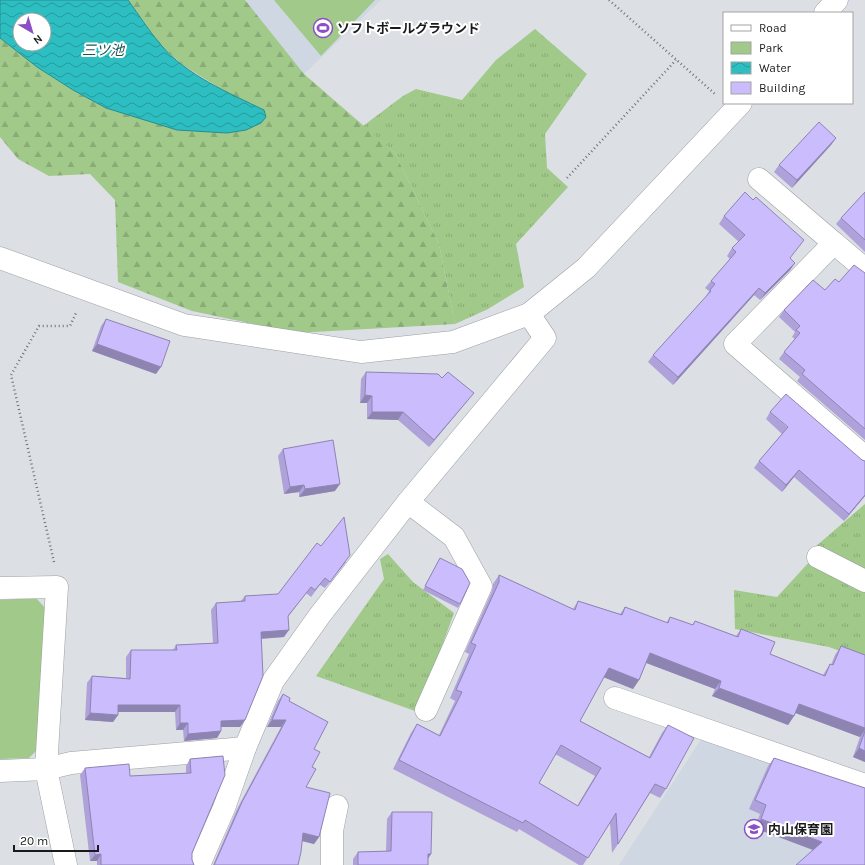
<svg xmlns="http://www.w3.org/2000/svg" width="865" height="865" font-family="Karla,'Noto Sans JP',sans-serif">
<defs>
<pattern id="grass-tufts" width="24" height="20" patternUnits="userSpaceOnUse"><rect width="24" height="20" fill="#a0c98a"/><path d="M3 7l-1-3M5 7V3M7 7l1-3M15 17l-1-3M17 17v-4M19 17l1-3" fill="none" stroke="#89ac76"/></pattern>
<pattern id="forest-firs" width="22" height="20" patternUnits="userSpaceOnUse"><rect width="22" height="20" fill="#a0c98a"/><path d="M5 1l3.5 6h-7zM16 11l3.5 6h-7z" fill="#89ac76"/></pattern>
<pattern id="water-waves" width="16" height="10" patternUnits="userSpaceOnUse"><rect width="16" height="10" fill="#2dbec1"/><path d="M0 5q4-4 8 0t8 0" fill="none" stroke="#269a9c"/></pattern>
</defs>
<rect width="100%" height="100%" fill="#dcdfe3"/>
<g fill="#cfd7e2">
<path d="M245 0H381L304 74Z"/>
<path d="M702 738 865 792V865H619Z"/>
</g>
<g fill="url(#grass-tufts)">
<path d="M535 29 587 74 545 134 547 168 568 187 516 244 524 287 488 309 455 324 439 244 395 153 363 126 403 96 416 89 462 100 496 60Z"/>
<path d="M865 504V573L815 547Z"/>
<path d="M388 554 413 582 454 613 418 712 316 676 384 579 380 559Z"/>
<path d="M811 560 865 587V660L829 647 735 629 734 590 777 597Z"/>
</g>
<path fill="url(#forest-firs)" d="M128 0H245L304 74 395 153 439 244 455 324 296 333 192 311 118 282 115 200 90 174 49 176 18 159 0 137V38L37 67 73 90 106 108 227 133 246 130 261 123 221 89 184 66 161 46Z"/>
<g fill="#a0c98a">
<path d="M274 0H375L321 56Z"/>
<path d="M36 598 46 609 37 750 29 758 0 759V600Z"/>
</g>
<path fill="url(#water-waves)" stroke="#278d90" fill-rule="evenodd" d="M0 0H128C139 15 149 31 161 45 186 75 229 93 264 110L266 117 261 123 246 130 227 133 177 130 106 108 73 90 37 67 0 38ZM20 20H44V44H20Z"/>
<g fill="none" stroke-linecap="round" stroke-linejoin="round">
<defs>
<g id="minor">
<path d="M825 13 837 0"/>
<path d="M759 179 834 243"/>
<path d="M0 258 184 325 361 352 453 342 529 314 586 268 741 103"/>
<path d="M865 269 834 243 735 344 865 457"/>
<path d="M408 502 454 537 481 586 426 710"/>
<path d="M818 557 865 581"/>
<path d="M0 588 57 587 46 769 71 763 245 748"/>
<path d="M615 698 865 785"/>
<path d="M0 771 46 769 66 865"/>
<path d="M199 865 224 808 245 748 273 681 320 615 408 502 545 338 529 314"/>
<path d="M332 865V831L337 806"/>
</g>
</defs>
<use href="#minor" stroke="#9c9fa3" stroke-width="23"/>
<g stroke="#727477" stroke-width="2.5" stroke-dasharray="1 3" stroke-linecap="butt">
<path d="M609 0 715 94"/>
<path d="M567 178 676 60"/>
<path d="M54 562 11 375 39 326H70L76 313"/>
</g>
<use href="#minor" stroke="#fff" stroke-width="22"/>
</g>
<g fill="#afa2da" fill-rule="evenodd">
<path d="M836 138 831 145 792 188 774 172 779 165Z"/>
<path d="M865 192V252L836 224 841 218Z"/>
<path d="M724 216 790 259 795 263 790 270 760 300 754 295 673 385 648 362 653 355 705 298 709 291 705 288 711 281 730 259 727 256 732 248 739 242 719 224Z"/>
<path d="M865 273V440L797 381 800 377 779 359 784 352 795 339 792 337 795 332 779 317 784 310 825 290 839 282Z"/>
<path d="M106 319 156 374 92 351 101 326Z"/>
<path d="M366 372 468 400 429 447 398 420 367 419V403H360L361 379Z"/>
<path d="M770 412 865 496 844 521 794 477 782 492 754 468 759 461 782 434 766 419Z"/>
<path d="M283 449 335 491 299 497V492L284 494 278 456Z"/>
<path d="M321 546 346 562 325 588 320 585 311 597 306 593 288 617 284 637 261 639 245 720 240 727H221V731L217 738 184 741 183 730H176L175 712H118V715L113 722 85 720 87 683 92 676 126 678V657L131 650H173L176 645 213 643 211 610 216 603 240 602 245 596 278 594Z"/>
<path d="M440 558 460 604 458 608 423 590Z"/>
<path d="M499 575 573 609 578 601 620 614 625 607 666 623 670 617 692 625 695 621 736 636 741 629 770 654 823 675 830 664 831 665 835 655 841 646 865 655V762L853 757 860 737 795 713 794 716 788 725 712 696 715 689 646 663 639 680 633 689 604 677 580 721 649 757 662 733 668 725 666 789 660 798 650 793 618 844 612 853 610 823 583 865H579L519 829 517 832 393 769 411 733 417 724 439 735 455 701 450 698 469 654 465 652 492 591 493 584ZM555 754 595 776 577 806 539 783Z"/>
<path d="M283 694 289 701 314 749 312 767 306 787 319 837 314 844 302 841 298 865H213L237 809 281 727H267L278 701Z"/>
<path d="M223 756 192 853V860L194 865H97V861H90L80 775 85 768 130 776 186 773V766L190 759Z"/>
<path d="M774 758 813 850 755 828 760 814 749 809 768 766Z"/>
<path d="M392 812 431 854 428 859V865H353V859L358 852 386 851 387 819Z"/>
</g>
<g fill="#8e84b2">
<path d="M836 138 831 145 792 188 797 180Z"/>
<path d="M795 263 790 270 760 300 765 293Z"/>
<path d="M759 288 754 295 673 385 678 377Z"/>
<path d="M97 344 161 367 156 374 92 351Z"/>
<path d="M474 393 468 400 429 447 434 440Z"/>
<path d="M365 395 372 396 367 403H360Z"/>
<path d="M372 412H403L398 420 367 419Z"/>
<path d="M799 470 794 477 782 492 786 485Z"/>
<path d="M340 484 335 491 299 497 305 489Z"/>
<path d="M304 485 299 492 284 494 290 487Z"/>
<path d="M865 495V496L844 521 849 514Z"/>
<path d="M289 630 284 637 256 639 261 632Z"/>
<path d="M650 653 721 681 715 689 644 662Z"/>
<path d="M609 668 639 680 633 689 603 677Z"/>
<path d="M719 688 794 716 788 725 712 696Z"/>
<path d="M799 704 865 728V730L860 737 793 712Z"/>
<path d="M118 705H180L175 712H114Z"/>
<path d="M90 713 118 715 113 722 85 720Z"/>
<path d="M245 720 240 727H216L221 721Z"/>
<path d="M272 720H286L281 727H267Z"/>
<path d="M180 723H188L183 730H176Z"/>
<path d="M221 731 217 738 184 741 188 734Z"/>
<path d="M859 748 865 751V762L853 757Z"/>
<path d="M761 819 822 842 816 851 755 828Z"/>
<path d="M303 833 319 837 314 844 298 840Z"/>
<path d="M101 854 97 861H90L95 855Z"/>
<path d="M428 854H431L426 861Z"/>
</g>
<g fill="#cbbcfe" stroke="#8e84b2" fill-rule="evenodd">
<path d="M819 122 836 138 797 180 779 165Z"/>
<path d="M745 192 753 200 756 197 804 240 790 258 795 263 765 293 759 288 678 377 653 355 711 291 710 290 715 284 711 281 736 252 732 248 745 235 724 216Z"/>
<path d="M865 192V240L841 218Z"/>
<path d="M854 265 865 273V429L802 374 805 370 784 352 800 333 796 330 800 326 784 310 813 280 825 290 835 279 839 282Z"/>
<path d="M106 319 170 341 161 367 97 344Z"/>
<path d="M366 372 438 374 442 378 448 372 474 393 434 440 403 412H372V396L365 395Z"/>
<path d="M786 394 862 460 865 461V495L849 514 799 470 786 485 759 461 788 427 770 412Z"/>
<path d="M333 440 340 484 305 489 304 485 290 487 283 449Z"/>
<path d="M344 517 350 555 330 582 325 578 315 590 311 587 288 616 289 630 261 632 263 676 245 720 221 721V731L188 734V723H180V705H118V715L90 713 92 676 130 679 131 650H177L176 645 218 643 216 603 245 601V596L278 594 317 543 321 546Z"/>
<path d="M440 558 462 569 470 583 460 604 425 586Z"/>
<path d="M499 575 575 610 578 601 622 615 625 607 668 623 670 617 693 625 695 621 738 637 741 629 775 642 770 654 825 676 830 664 833 665 841 646 865 655V728L799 704 794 716 719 688 721 681 650 653 639 680 609 668 580 721 650 758 668 725 694 738 666 789 655 784 618 844 616 813 588 858 525 820 523 823 399 760 417 724 440 736 462 692 456 690 476 645 471 643 499 582ZM561 745 601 768 578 806 539 783Z"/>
<path d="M283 694 290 698 289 701 328 722 314 749 320 752 312 767 316 769 306 787 330 793 319 837 303 833 301 852 298 865H214L215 863 242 802 286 720H272Z"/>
<path d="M865 731V751L859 748Z"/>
<path d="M223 756 225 775 192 853V860L194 865H101V854L95 855 85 768 129 764 130 776 191 773 190 759Z"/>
<path d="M774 758 865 788V865H796L822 842 761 819 766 805 755 800Z"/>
<path d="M392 812H432L431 854H428V865H358V852L391 851Z"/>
</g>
<defs>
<symbol id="stadium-ring" viewBox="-11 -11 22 22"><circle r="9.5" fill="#fff" stroke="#8c50c6" stroke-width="1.5"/><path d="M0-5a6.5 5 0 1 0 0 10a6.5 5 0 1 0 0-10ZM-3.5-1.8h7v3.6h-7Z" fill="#8c50c6"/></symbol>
<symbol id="school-ring" viewBox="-11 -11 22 22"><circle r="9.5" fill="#fff" stroke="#8c50c6" stroke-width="1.5"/><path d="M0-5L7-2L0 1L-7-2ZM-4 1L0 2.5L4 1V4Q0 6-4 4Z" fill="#8c50c6"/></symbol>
</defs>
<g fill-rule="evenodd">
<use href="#stadium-ring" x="312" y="17" width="22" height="22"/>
<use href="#school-ring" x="743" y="818" width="22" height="22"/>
</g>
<g text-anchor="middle" stroke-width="4" stroke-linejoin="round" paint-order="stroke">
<g font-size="13" font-weight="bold" fill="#191a1c" stroke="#fff" text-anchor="start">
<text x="337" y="33">ソフトボールグラウンド</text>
<text x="768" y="834">内山保育園</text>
</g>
<g font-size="14" font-style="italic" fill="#1b5555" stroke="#fff">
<text x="103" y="55">三ツ池</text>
</g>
</g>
<rect x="723" y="12" width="130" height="92" fill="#ffffff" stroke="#a3a3a4"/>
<rect x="731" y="25" width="20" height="6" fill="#ffffff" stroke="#a3a3a4"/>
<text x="759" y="32" font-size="12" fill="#191a1c">Road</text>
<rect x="731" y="42" width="20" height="12" fill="#a0c98a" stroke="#a3a3a4"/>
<text x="759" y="52" font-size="12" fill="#191a1c">Park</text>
<rect x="731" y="62" width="20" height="12" fill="url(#water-waves)" stroke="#a3a3a4"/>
<text x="759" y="72" font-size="12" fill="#191a1c">Water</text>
<rect x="731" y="82" width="20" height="12" fill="#cbbcfe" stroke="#a3a3a4"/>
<text x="759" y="92" font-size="12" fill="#191a1c">Building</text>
<g transform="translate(32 32) rotate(142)"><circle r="19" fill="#ffffff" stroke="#a3a3a4"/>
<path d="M0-3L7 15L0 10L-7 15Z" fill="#8c50c6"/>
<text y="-6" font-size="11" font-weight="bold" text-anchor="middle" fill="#191a1c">N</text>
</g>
<path d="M14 845v6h84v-6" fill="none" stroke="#191a1c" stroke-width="2"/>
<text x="20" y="845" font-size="12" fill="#191a1c" stroke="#ffffff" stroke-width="3" paint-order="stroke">20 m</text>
</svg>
